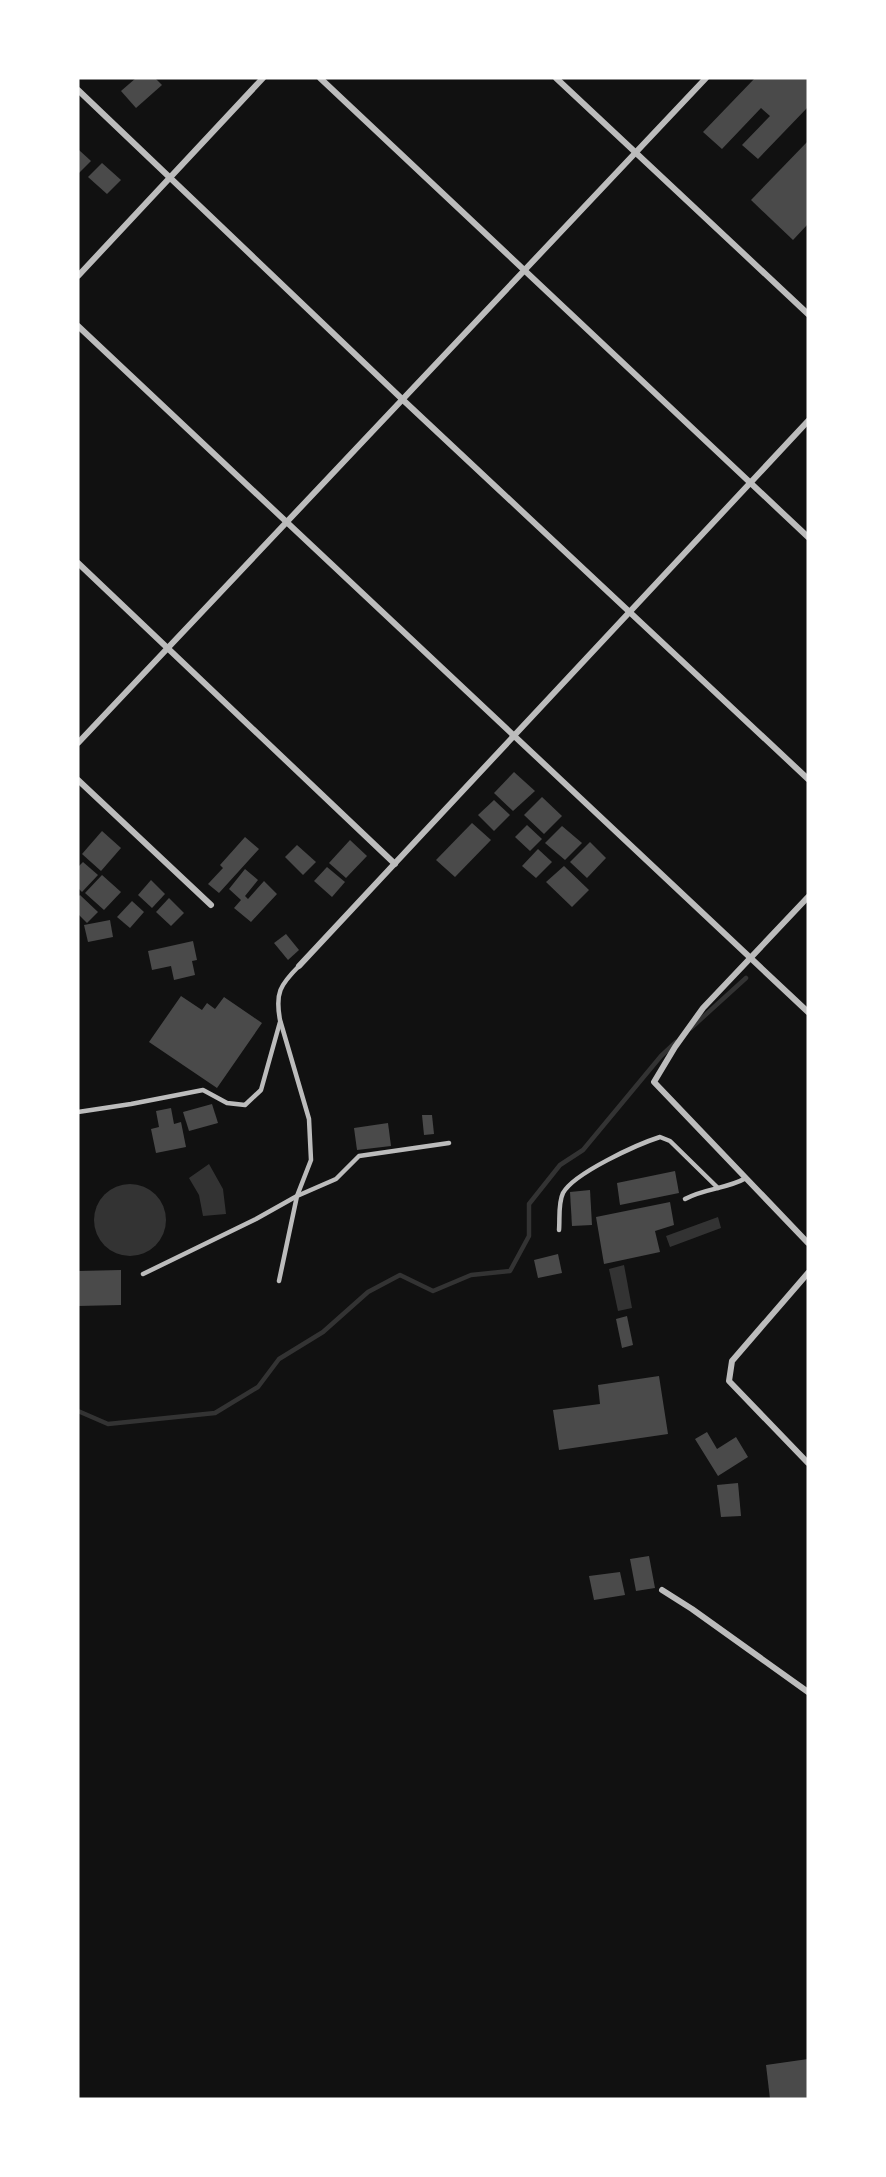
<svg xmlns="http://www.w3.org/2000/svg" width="886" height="2177" font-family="'Golos Text',sans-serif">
<rect width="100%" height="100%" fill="#111"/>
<g fill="#333">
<path d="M209 1164 223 1189 226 1214 203 1216 199 1195 189 1178Z"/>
<circle cx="130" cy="1220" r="36"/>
<path d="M718 1217 721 1228 670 1247 666 1236Z"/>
<path d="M624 1265 632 1308 618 1311 609 1269Z"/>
</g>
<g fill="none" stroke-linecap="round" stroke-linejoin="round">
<g stroke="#333" stroke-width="4.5">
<path d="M691 1028 746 978"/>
<path d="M78 1411 108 1424 215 1413 258 1387 279 1359 323 1332 368 1292 400 1275 433 1291 471 1275 510 1271 529 1236V1204L560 1165 583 1150 661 1056 676 1042"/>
</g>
</g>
<g fill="#4a4a4a">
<path d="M136 78H155L162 85 136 108 121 91Z"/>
<path d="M755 78H808V107L758 159 742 145 770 116 761 108 722 149 703 132Z"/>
<path d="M808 141V224L793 240 751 200Z"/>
<path d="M79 150 91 161 78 174V151Z"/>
<path d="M102 163 121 180 107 194 88 177Z"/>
<path d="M514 772 535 791 513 811 494 793Z"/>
<path d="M542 797 562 816 544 834 524 815Z"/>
<path d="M494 800 510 815 494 831 478 815Z"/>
<path d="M472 823 491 840 455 877 436 860Z"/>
<path d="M527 825 542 839 530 851 515 837Z"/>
<path d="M562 826 582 843 565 860 545 843Z"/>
<path d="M102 831 121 848 101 871 82 854Z"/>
<path d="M245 837 259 849 219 893 208 884 223 868 220 865Z"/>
<path d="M350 840 367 856 346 878 329 863Z"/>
<path d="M590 842 606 858 587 878 570 862Z"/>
<path d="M297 845 316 862 303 875 285 857Z"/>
<path d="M538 849 552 862 536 878 522 866Z"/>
<path d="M83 862 98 875 82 892 78 888V867Z"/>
<path d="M564 866 589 890 572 907 546 882Z"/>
<path d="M327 867 345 882 332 897 314 881Z"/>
<path d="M245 869 258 880 245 896 248 899 264 881 277 894 251 922 234 908 241 900 229 889Z"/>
<path d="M102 875 121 892 104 910 85 893Z"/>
<path d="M151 880 165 894 152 908 138 895Z"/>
<path d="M80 895 98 912 87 923 78 914V897Z"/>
<path d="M169 898 184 913 171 926 156 912Z"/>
<path d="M132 901 144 912 130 928 117 917Z"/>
<path d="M110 920 113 937 88 942 84 925Z"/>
<path d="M286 934 299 950 288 960 274 943Z"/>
<path d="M193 941 197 960 192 961 195 975 174 980 171 966 152 970 148 951Z"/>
<path d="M181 996 202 1010 207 1003 215 1009 224 997 262 1023 217 1088 149 1042Z"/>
<path d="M212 1104 218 1123 189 1131 183 1112Z"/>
<path d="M171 1108 174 1124 181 1122 186 1147 156 1153 151 1129 159 1127 156 1111Z"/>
<path d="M422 1115H432L434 1134 424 1135Z"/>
<path d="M388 1123 391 1146 357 1150 354 1128Z"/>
<path d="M675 1171 679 1193 620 1205 617 1183Z"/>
<path d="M590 1190 592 1225 572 1226 570 1192Z"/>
<path d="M670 1202 674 1225 655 1231 660 1252 604 1264 596 1217Z"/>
<path d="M558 1254 562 1273 538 1278 534 1260Z"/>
<path d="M121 1270V1305L78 1306V1271Z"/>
<path d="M627 1316 633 1345 622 1348 616 1319Z"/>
<path d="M659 1376 668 1434 559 1450 553 1410 600 1404 598 1385Z"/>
<path d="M707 1432 717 1449 736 1437 748 1457 718 1476 695 1439Z"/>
<path d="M738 1483 741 1516 721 1517 717 1485Z"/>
<path d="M649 1556 655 1588 636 1591 630 1559Z"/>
<path d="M620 1572 625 1595 594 1600 589 1576Z"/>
<path d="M808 2059V2099H770L766 2065Z"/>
</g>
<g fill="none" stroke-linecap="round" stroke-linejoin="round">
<g stroke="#bcbcbc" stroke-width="4.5">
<path d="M78 1112 131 1104 203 1090 227 1103 245 1105 261 1090 280 1022"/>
<path d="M685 1199C705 1188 727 1189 746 1178"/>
<path d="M559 1230C560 1219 558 1203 563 1193 574 1173 638 1144 660 1137L670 1141 718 1188"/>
<path d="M143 1274 256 1219 297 1196 311 1160 309 1119 280 1020C275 993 280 985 299 966"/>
<path d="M279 1281 297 1196 336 1179 359 1156 449 1143"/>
</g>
<g stroke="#bcbcbc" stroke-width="6">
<path d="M320 78 808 537"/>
<path d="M556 78 808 314"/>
<path d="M78 90 402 399 808 779"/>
<path d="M78 276 263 78"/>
<path d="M78 326 808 1012"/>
<path d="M78 563 395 864"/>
<path d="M78 743 706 78"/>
<path d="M78 780 211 905"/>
<path d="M808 897 703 1008 675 1047 654 1082 808 1243"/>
<path d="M299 966 808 421"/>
<path d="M808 1273 732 1361 729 1381 808 1463"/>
<path d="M662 1590 692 1609 808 1692"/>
</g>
</g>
<rect width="886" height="2177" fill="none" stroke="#ffffff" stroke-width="159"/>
</svg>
